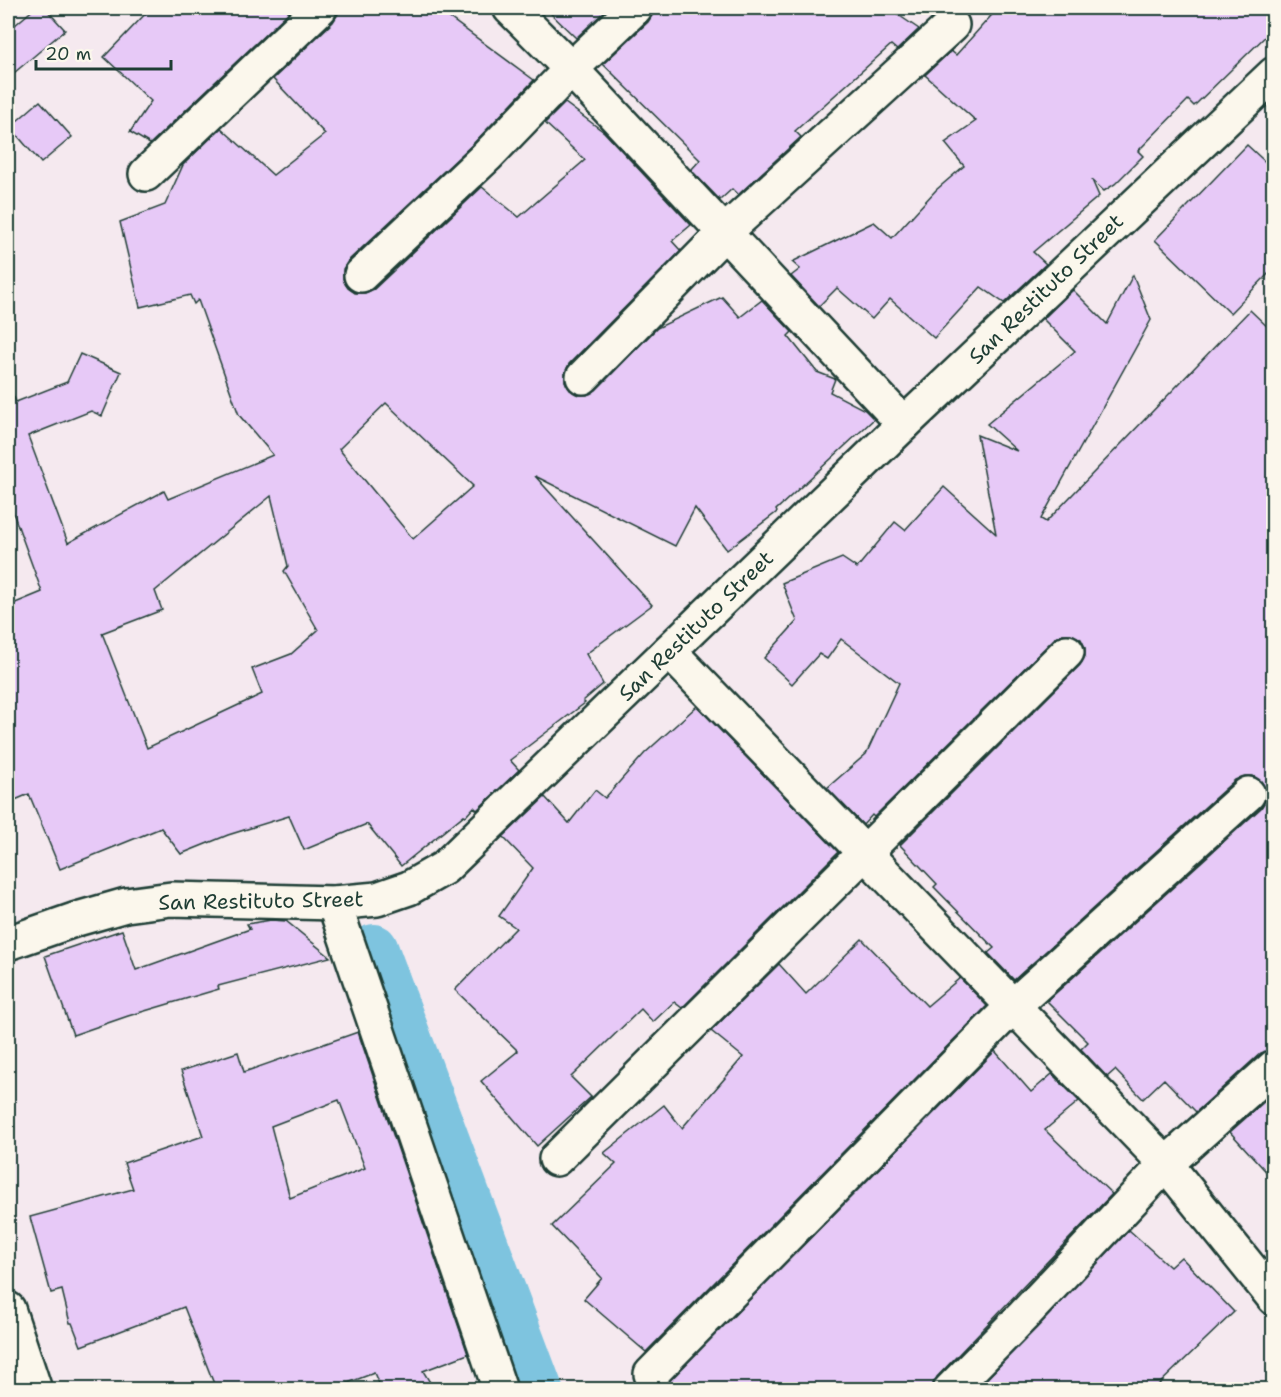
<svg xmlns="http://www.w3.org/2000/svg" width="1281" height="1397" font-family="'Shantell Sans',sans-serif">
<rect width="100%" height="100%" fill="#f5e9ef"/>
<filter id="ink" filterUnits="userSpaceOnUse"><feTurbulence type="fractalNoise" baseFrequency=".0167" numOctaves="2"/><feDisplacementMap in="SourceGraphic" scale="12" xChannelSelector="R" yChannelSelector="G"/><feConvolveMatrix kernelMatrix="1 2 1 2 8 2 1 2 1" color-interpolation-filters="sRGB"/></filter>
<g filter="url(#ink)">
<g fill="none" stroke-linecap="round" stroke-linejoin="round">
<path stroke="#7ec4df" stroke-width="48" d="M374 948 539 1390"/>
</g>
<g fill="#e7c9f7" stroke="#1f3d34" stroke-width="1.5" fill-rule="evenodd">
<path d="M35 8H45L65 30 8 78V31Z"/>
<path d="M151 8H293L150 144 130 132 151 101 104 57Z"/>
<path d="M338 8H436L534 80 474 143 348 261 343 269V279L348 288 355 293H365L374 289 482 187 519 217 585 160 545 123 565 103 604 132 691 225 672 241 681 251 569 364 565 373V381L570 390 579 395H587L596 390 657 328 722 297 740 317 762 300 792 332 788 336 817 372 835 379 830 392 865 410 874 419 776 510 777 512 727 550 695 508 675 546 535 476 652 605 586 654 603 684 583 701 585 703 510 760 519 770 477 810 474 807 466 816 464 815 401 866 367 824 304 850 289 816 228 835 181 854 161 828 60 869 29 794 8 803V606L42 592 8 499V390H11L16 402 67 382 80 354 121 372 102 416 91 411 28 436 68 543 164 491 168 499 273 455 239 415 198 300 194 304 190 295 140 307 120 222 165 205 183 165 221 128 273 175 325 134 273 79 333 22 338 14ZM386 403 473 486 413 539 339 449ZM271 496 288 566 284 571 318 630 291 654 252 669 262 694 147 748 102 633 162 610 155 591Z"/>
<path d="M545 8H608L576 38Z"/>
<path d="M653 8H888L919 29 897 50 891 45 795 131 801 137 738 195 732 189 720 200 691 170 700 160 603 64 648 22 653 14Z"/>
<path d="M998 8H1274V28L1194 106 1188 100 1138 151 1143 156 1115 184 1104 191 1092 180 1099 196 1033 252 1046 264 1004 303 981 287 934 338 890 299 872 319 837 288 819 306 791 276 800 269 792 262 874 222 892 238 936 190 964 166 945 143 976 121 925 75 951 51 956 55Z"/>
<path d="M40 101 72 137 41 163 10 127Z"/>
<path d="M1247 145 1274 170V268L1230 313 1155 240Z"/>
<path d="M1133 275 1151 320 1041 519 1046 522 1250 310 1274 333V1049L1261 1053 1196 1112 1164 1079 1143 1099 1115 1070 1107 1077 1081 1049 1088 1042 1047 1001 1261 808 1266 800V791L1261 781 1253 776H1245L1235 780 1014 980 988 953 994 948 934 887 937 884 900 845 1080 665 1085 656V648L1081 639 1071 634H1062L1054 639 874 817 872 815 863 825 827 788 866 754 899 683 841 639 827 659 819 654 792 684 764 658 797 621 782 583 842 558 857 568 895 522 905 530 944 487 996 534 977 435 1017 451 987 424 1075 351 1043 319 1073 290 1107 324Z"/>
<path d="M697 706 838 852 682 1008 674 1002 653 1022 641 1009 571 1077 591 1097 537 1146 481 1081 518 1051 455 990 516 928 499 916 533 868 503 837 545 797 569 823 595 790 605 798 645 753Z"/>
<path d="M271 920 286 921 330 957 218 986 219 989 128 1016 73 1035 45 956 122 930 136 970 250 929 247 924Z"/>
<path d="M862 939 927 1006 960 978 987 1006 646 1352 584 1299 602 1278 552 1226 616 1164 604 1153 664 1105 682 1128 743 1057 711 1031 779 964 806 994Z"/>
<path d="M358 1032 468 1354 423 1371 434 1389H381L374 1373 332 1389H216L184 1307 81 1346 72 1323H70L62 1290 51 1293 30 1217 133 1189 124 1163 203 1136 181 1071 238 1052 244 1072ZM339 1100 365 1168 290 1198 271 1126Z"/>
<path d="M995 1051 1031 1092 1052 1074 1079 1101 1045 1130 1112 1194 937 1377 932 1389H661Z"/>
<path d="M1274 1093V1180L1230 1132Z"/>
<path d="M1129 1230 1170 1267 1181 1257 1234 1312 1154 1389H977Z"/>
</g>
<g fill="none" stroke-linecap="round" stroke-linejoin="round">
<defs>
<g id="minor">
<path d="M510 8 571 69 904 424"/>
<path d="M146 174 320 8"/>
<path d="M361 275 487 156 571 69 635 8"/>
<path d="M583 377 725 232 952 25"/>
<path d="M669 651 1166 1164 1274 1298"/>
<path d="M334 903 500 1390"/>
<path d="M8 943 77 919 126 905 171 899 334 903 377 899 409 888 444 868 904 424 1274 74"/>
<path d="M556 1159 1067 652"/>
<path d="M8 1309 35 1390"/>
<path d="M651 1374 1012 1007 1248 794"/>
<path d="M950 1390 1023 1316 1166 1164 1274 1067"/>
</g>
</defs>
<use href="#minor" stroke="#1f3d34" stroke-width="38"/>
<use href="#minor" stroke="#fbf7ec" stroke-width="33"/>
</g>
</g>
<g text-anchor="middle" stroke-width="6" stroke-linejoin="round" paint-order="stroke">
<g font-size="21" fill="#1f3d34" stroke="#fbf7ec">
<text transform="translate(1046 289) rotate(-44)" y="7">San Restituto Street</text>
<text transform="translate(696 626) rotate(-44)" y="7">San Restituto Street</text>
<text transform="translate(261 901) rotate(-1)" y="7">San Restituto Street</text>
</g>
</g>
<rect width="1281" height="1397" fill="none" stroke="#fbf7ec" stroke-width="30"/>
<rect x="15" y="15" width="1251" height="1367" fill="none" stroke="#1f3d34" stroke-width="2" filter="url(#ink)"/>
<path d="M36 60v9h135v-9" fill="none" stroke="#1f3d34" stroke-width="3"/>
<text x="45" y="60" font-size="18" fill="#1f3d34" stroke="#fbf7ec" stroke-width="4.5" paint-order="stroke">20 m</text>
</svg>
